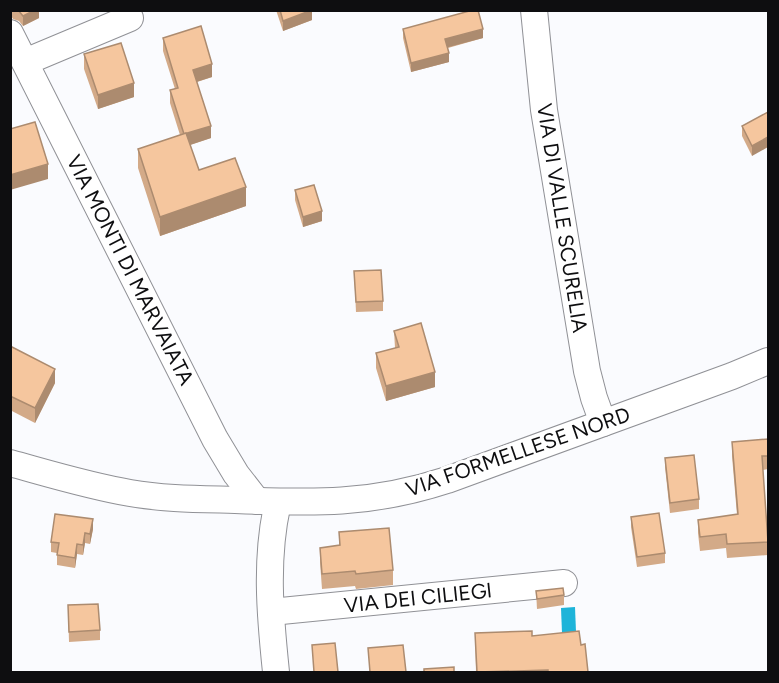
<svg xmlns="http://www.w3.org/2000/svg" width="779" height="683" font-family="Figtree,sans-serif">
<rect width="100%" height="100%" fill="#fafbfe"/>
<path fill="#1eb4d9" d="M575 607 576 632 562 633 561 608Z"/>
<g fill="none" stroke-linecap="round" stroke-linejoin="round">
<defs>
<g id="minor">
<path d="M534 10 544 110 587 371 594 398 603 423"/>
<path d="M10 33 215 439 236 474 257 501"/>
<path d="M25 62 130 18"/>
<path d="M10 463C50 474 89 486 130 493 164 499 200 499 235 500 313 503 371 505 447 480L732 376 768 361"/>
<path d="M271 612 564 583"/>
<path d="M276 672C270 615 265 558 278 502"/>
</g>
</defs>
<use href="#minor" stroke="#909196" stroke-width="28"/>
<use href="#minor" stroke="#fff" stroke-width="26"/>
</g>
<g fill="#d3aa88">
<path d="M10 10H39V18L23 26 19 21 13 19 10 14Z"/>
<path d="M276 10H312V20L283 31Z"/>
<path d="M403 29 483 38 448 48 449 62 411 72 403 38Z"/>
<path d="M163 38 212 77 197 82 211 138 190 145 199 170 246 206 160 236 138 168V149L180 135 170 103V90L175 89 163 51Z"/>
<path d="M84 54 134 97 98 109 84 69Z"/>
<path d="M768 112 752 156 742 136V126Z"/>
<path d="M295 190 322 221 303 227 295 200Z"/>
<path d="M354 271 383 301V311L356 312Z"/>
<path d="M394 331 435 387 386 401 376 368V353L395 348Z"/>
<path d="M10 349 55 383 35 423 10 410Z"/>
<path d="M768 439V469L763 470 768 542V555L727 558 726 548 700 551 698 533V520L737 515 732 456V442Z"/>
<path d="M665 458 699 499V509L670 513 665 467Z"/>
<path d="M631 517 665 553V563L637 567 631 527Z"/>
<path d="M93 529 90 544 85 543 83 555 77 554 75 568 57 565V553L51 552V542Z"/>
<path d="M339 532 393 570V585L356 589 355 586 322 589 320 562V548L339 546Z"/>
<path d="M536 591 564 595V605L537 609Z"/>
<path d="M68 605 100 630V640L69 642Z"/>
<path d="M475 633 532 636 581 645 588 672H476Z"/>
</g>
<g fill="#ac8b6f">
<path d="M35 10H39V18L23 26V16Z"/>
<path d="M312 10V20L283 31V21Z"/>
<path d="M483 29V38L445 48V39Z"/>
<path d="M449 53V62L411 72V63Z"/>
<path d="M212 64V77L193 83V70Z"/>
<path d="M134 83V97L98 109V95Z"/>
<path d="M211 126V138L184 147V134Z"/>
<path d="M768 137V147L752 156V146Z"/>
<path d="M48 164V179L10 190V175Z"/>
<path d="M246 187V206L160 236V217Z"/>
<path d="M322 211V221L303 227V217Z"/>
<path d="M55 369V383L35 423V408Z"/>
<path d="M435 372V387L386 401V386Z"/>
<path d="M93 519V529L90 544V534Z"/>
<path d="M85 533V543L83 555V545Z"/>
<path d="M77 544V554L75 568V558Z"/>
</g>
<g fill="#f5c69e" stroke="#ac8b6f" stroke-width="1.5">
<path d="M18 10H35L23 16Z"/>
<path d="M280 10H312L283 21Z"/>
<path d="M473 10H478L483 29 445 39 449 53 411 63 403 29Z"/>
<path d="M201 26 212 64 193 70 211 126 184 134 170 90 178 88 163 38Z"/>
<path d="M121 43 134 83 98 95 84 54Z"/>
<path d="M768 112V137L752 146 742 126Z"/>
<path d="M35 122 48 164 10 175V129Z"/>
<path d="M186 133 199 170 235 158 246 187 160 217 138 149Z"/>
<path d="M314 185 322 211 303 217 295 190Z"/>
<path d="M381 270 383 301 356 302 354 271Z"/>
<path d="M421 323 435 372 386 386 376 353 399 347 394 331Z"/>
<path d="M12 347 55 369 35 408 10 396V349Z"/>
<path d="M768 439V456H762L768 542 727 544 726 534 700 537 698 520 738 514 732 442Z"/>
<path d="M694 455 699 499 670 503 665 458Z"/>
<path d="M659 513 665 553 637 557 631 517Z"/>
<path d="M55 514 93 519 90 534 85 533 83 545 77 544 75 558 57 555 59 543 51 542Z"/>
<path d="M389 528 393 570 356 574 355 571 322 574 320 548 340 545 339 532Z"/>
<path d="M563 588 564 595 537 599 536 591Z"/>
<path d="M98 604 100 630 69 632 68 605Z"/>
<path d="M532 631V636L579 631 581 645 585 644 588 672H548V670L477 672 475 633Z"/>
<path d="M335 643 338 672H314L312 645Z"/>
<path d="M403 645 406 672H370L368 648Z"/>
<path d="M454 667V672H424V669Z"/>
</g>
<g text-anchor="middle" stroke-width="6" stroke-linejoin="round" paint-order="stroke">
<g font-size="21" fill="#0e0e10" stroke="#fff">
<text transform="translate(562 218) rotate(81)" y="7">VIA DI VALLE SCURELIA</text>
<text transform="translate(130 270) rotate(63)" y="7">VIA MONTI DI MARVAIATA</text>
<text transform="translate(518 452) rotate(-19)" y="7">VIA FORMELLESE NORD</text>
<text transform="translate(418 598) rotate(-6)" y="7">VIA DEI CILIEGI</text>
</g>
</g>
<rect width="779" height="683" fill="none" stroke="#0e0e10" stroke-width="24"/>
</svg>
